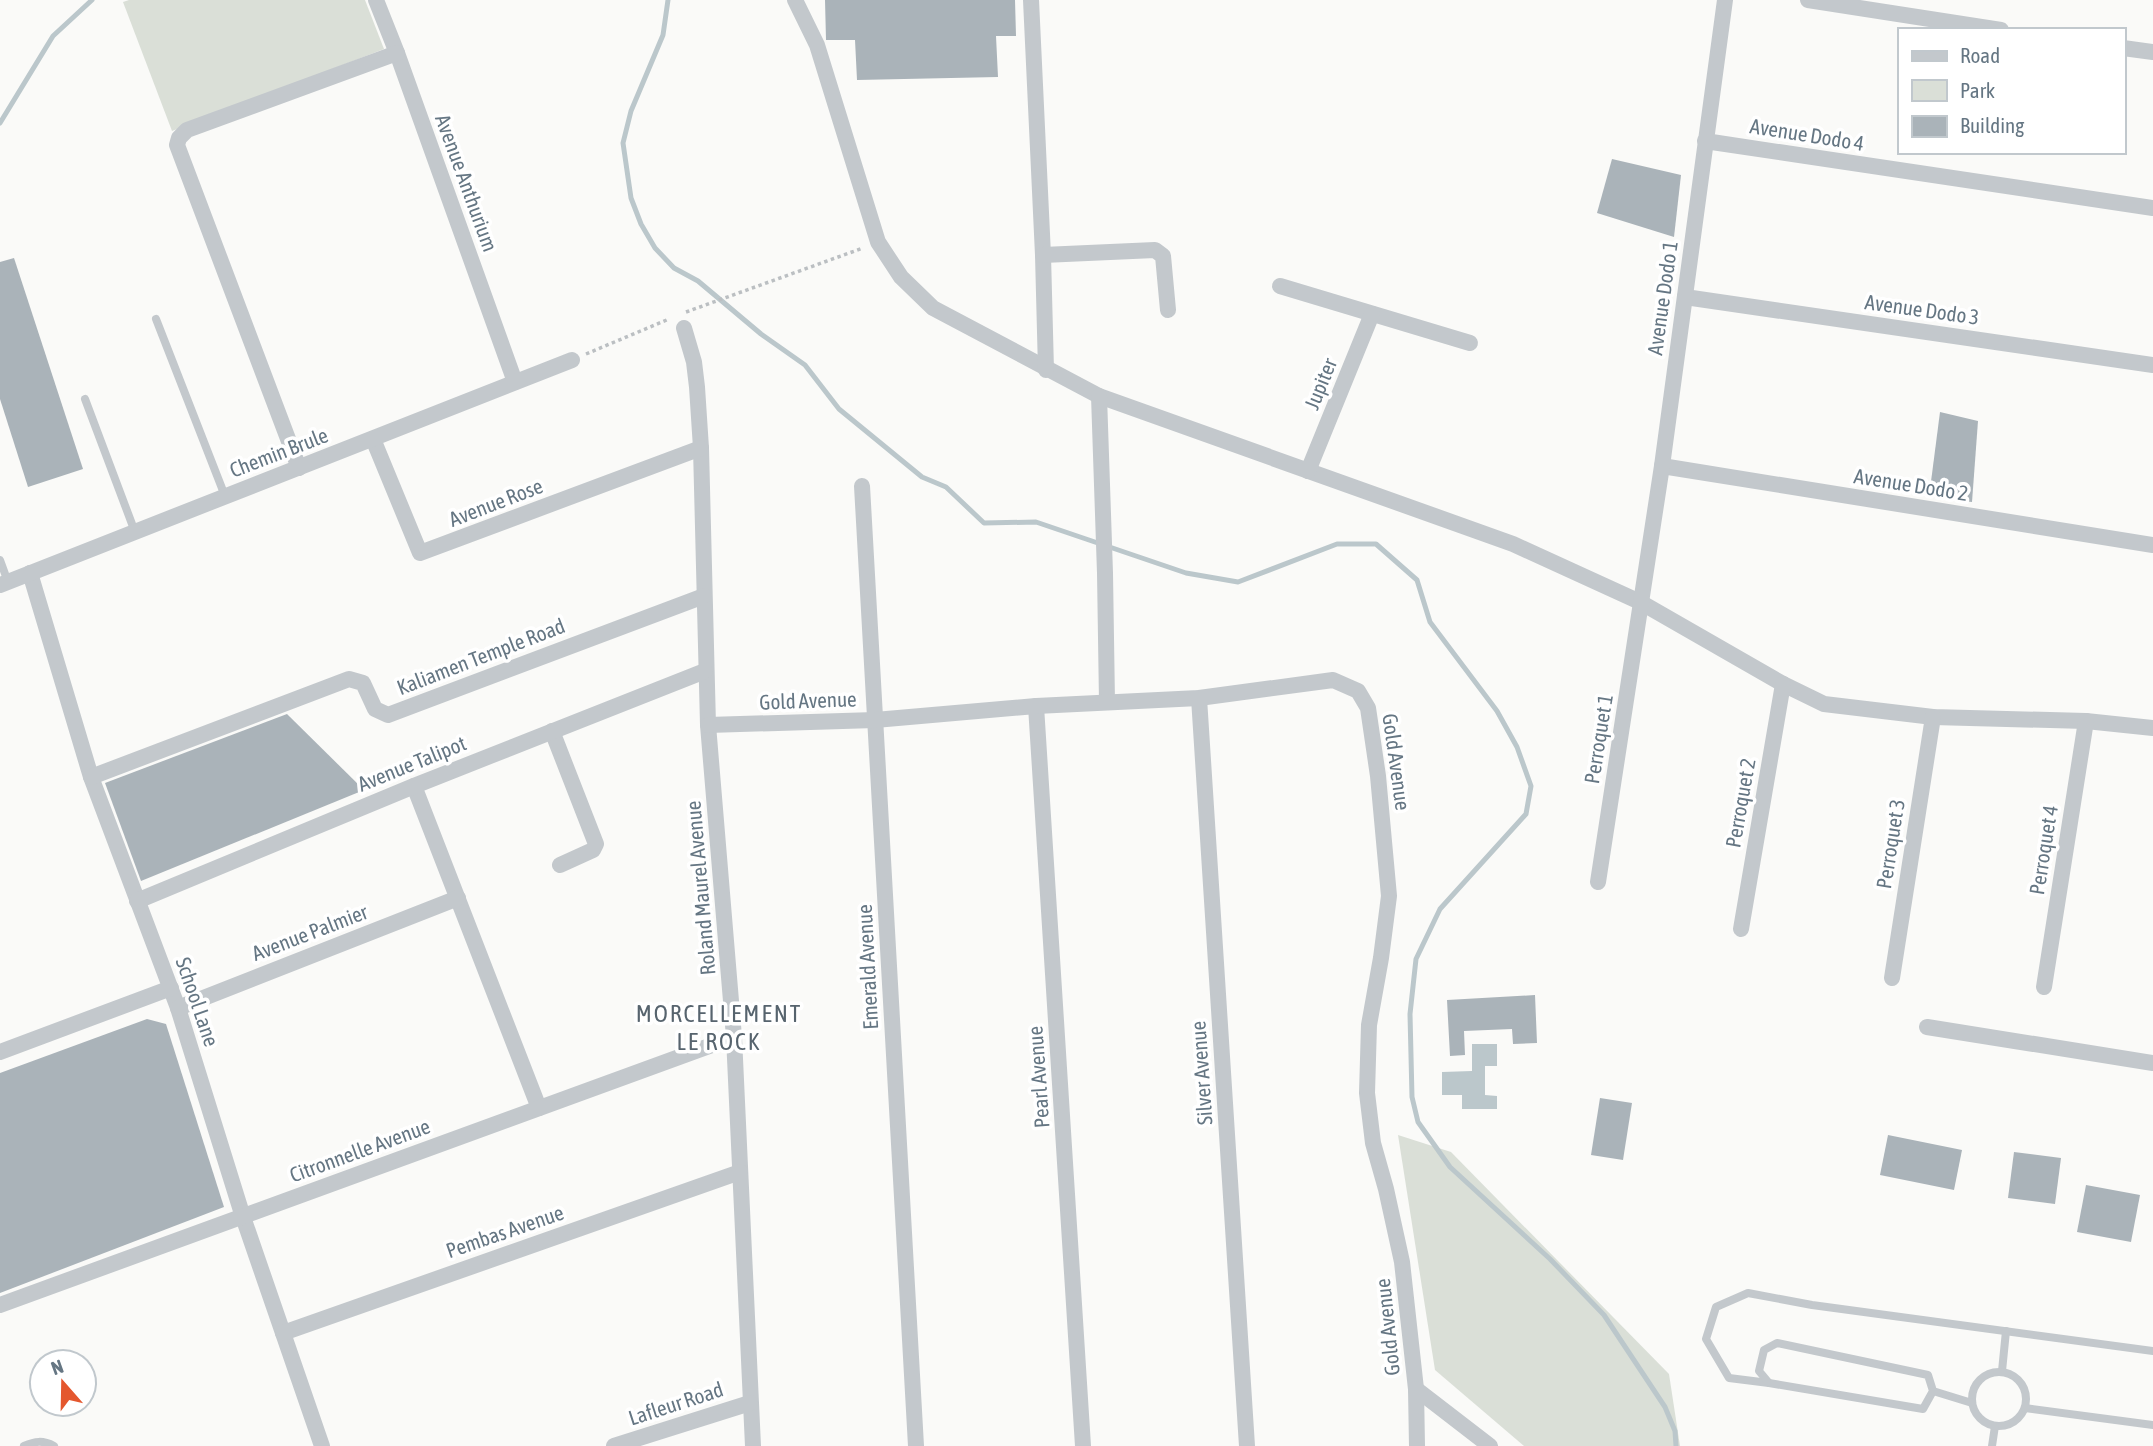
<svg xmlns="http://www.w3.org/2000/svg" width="2153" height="1446" font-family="'Asap Condensed',sans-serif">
<rect width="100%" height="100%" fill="#fafaf8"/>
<g fill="#dadfd7">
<path d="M129 0H365L384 49 172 131 123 2Z"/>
<path d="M1398 1135 1451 1152 1669 1374 1680 1446H1524L1435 1370Z"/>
</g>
<path fill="#bbc7cb" d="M1472 1044H1497V1066H1485V1095L1497 1096V1109H1462V1095H1442V1072L1472 1071Z"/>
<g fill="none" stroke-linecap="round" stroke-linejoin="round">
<g stroke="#bbc7cb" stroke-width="5">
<path d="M668 0 663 35 631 111 623 143 631 198 641 224 655 248 674 268 698 281 761 334 805 365 839 409 922 477 946 487 984 523 1036 522 1186 573 1238 582 1337 544H1376L1417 580 1430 622 1497 711 1517 747 1531 786 1526 814 1440 909 1416 959 1410 1014 1412 1097 1418 1122 1450 1167 1550 1259 1604 1315 1665 1407 1675 1431 1676 1446"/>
<path d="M0 123 53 36 92 0"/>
</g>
</g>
<g fill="#aab3b9">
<path d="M825 0H1015L1016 36H996L998 77 857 80 855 40H826Z"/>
<path d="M1612 159 1681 175 1674 237 1597 213Z"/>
<path d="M14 258 83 469 28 487 0 399V262Z"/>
<path d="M1940 412 1978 421 1972 502 1929 497Z"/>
<path d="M287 714 364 790 141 881 105 783Z"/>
<path d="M1535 995 1537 1043 1513 1044 1512 1029 1464 1031 1465 1055 1450 1056 1447 1000Z"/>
<path d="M147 1019 166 1024 224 1207 0 1293V1073Z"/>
<path d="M1600 1098 1632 1103 1623 1160 1591 1155Z"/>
<path d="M1888 1135 1962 1150 1954 1190 1880 1175Z"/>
<path d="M2014 1152 2061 1158 2055 1204 2008 1198Z"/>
<path d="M2086 1185 2140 1195 2131 1242 2077 1232Z"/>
</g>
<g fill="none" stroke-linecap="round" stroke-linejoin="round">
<g stroke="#bbbfc2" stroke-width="3.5" stroke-dasharray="3.5 3.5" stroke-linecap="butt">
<path d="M686 312 863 248"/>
<path d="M586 354 669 319"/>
</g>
<g stroke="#c3c8cc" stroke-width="8">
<path d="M156 319 225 496"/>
<path d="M85 399 135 532"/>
<path d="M0 560 8 582"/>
<path d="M2002 1371 2006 1331"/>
<circle cx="1999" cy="1399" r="27"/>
<path d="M1769 1383 1729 1378 1706 1339 1716 1307 1748 1293 1812 1305 2153 1351"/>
<path d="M1933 1391 1928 1375 1777 1343 1764 1350 1759 1371 1769 1383 1923 1409 1933 1391 1972 1403"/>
<path d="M2025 1408 2153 1425"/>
<path d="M24 1446C35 1441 43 1440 54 1446"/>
<path d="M1992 1446 1995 1426"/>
</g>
<g stroke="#c3c8cc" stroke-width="16">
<path d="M376 0 397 53 515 382"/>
<path d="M795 0 817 45 878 242 901 277 933 308 1099 396 1513 544 1640 602 1783 684 1824 704 1933 717 2086 721 2153 728"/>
<path d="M1031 0 1043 255 1046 370"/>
<path d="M1808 0 2001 30"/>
<path d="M2123 48 2153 52"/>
<path d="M1705 141 2153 208"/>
<path d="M1043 255 1155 250 1163 256 1168 310"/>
<path d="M1280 286 1470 343"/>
<path d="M1685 297 2153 365"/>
<path d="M684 328 694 362 697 387 701 448 708 725 734 1037 753 1446"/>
<path d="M1099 396 1105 573 1107 702"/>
<path d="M373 439 420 553 701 448"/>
<path d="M1662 466 2153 545"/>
<path d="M299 468 177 145 179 138 187 130 397 53"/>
<path d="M1308 471 1372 314"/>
<path d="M862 486 916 1446"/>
<path d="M30 573 91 777 178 1008 243 1217 322 1446"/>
<path d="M0 585 572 360"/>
<path d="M1199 698 1247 1446"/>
<path d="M1036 706 1083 1446"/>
<path d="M708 725 875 720 1036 706 1199 698 1333 680 1358 691 1368 708 1378 776 1389 896 1381 958 1369 1025 1367 1093 1373 1143 1386 1189 1402 1262 1416 1389 1417 1446"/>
<path d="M552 731 596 844 593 850 560 865"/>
<path d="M91 777 349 679 363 683 375 709 388 715 704 596"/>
<path d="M414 786 539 1108"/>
<path d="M1598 882 1662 466 1725 0"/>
<path d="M137 901 414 786 705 671"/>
<path d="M1741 929 1783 684"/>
<path d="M1892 978 1933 717"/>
<path d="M2044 987 2086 721"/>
<path d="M178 1008 458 898"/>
<path d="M1927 1027 2153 1063"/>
<path d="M0 1052 171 988"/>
<path d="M0 1305 734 1037"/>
<path d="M283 1333 740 1172"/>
<path d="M1416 1389 1490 1446"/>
<path d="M614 1446 750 1403"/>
</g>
</g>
<g text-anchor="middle" stroke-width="7" stroke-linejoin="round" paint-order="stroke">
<g font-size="21" fill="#657683" stroke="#fff">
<text transform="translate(1807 135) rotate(9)" y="7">Avenue Dodo 4</text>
<text transform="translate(466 183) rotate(70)" y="7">Avenue Anthurium</text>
<text transform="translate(1663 298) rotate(-82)" y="7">Avenue Dodo 1</text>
<text transform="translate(1922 310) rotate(8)" y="7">Avenue Dodo 3</text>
<text transform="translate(1321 384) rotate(-68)" y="7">Jupiter</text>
<text transform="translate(279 453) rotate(-21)" y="7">Chemin Brule</text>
<text transform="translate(1911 485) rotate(9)" y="7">Avenue Dodo 2</text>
<text transform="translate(496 503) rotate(-21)" y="7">Avenue Rose</text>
<text transform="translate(481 657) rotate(-21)" y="7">Kaliamen Temple Road</text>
<text transform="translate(808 701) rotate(-2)" y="7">Gold Avenue</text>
<text transform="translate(1599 739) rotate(-81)" y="7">Perroquet 1</text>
<text transform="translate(1396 762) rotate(82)" y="7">Gold Avenue</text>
<text transform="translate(412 764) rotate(-22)" y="7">Avenue Talipot</text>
<text transform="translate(1741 803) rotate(-80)" y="7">Perroquet 2</text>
<text transform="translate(1891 844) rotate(-81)" y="7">Perroquet 3</text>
<text transform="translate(2044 850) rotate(-81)" y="7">Perroquet 4</text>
<text transform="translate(701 888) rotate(-95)" y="7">Roland Maurel Avenue</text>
<text transform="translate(310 933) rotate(-21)" y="7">Avenue Palmier</text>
<text transform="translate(868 967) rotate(-93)" y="7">Emerald Avenue</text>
<text transform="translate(197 1002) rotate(71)" y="7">School Lane</text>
<text transform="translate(1202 1073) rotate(-94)" y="7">Silver Avenue</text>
<text transform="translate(1039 1077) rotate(-94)" y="7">Pearl Avenue</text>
<text transform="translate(360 1151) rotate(-20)" y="7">Citronnelle Avenue</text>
<text transform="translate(505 1232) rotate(-19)" y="7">Pembas Avenue</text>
<text transform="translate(1388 1327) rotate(-96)" y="7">Gold Avenue</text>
<text transform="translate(676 1404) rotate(-18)" y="7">Lafleur Road</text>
</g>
<g font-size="24" letter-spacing="2" fill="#57646e" stroke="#fff">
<text x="719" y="1022">MORCELLEMENT<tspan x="719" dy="28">LE ROCK</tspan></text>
</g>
</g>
<rect x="1898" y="28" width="228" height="126" fill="#ffffff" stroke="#c1c8cd" stroke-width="2"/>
<rect x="1912" y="51" width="35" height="10" fill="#c3c8cc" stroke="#c1c8cd" stroke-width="2"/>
<text x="1960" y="63" font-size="21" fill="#657683">Road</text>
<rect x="1912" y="80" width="35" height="21" fill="#dadfd7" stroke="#c1c8cd" stroke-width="2"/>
<text x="1960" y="98" font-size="21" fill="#657683">Park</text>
<rect x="1912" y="116" width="35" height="21" fill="#aab3b9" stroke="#c1c8cd" stroke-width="2"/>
<text x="1960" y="133" font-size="21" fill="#657683">Building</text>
<g transform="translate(63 1383) rotate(340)"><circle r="33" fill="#ffffff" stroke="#c1c8cd" stroke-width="2"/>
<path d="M0-5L12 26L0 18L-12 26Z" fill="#e4572e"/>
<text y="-10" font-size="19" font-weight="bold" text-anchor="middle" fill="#657683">N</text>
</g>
</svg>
